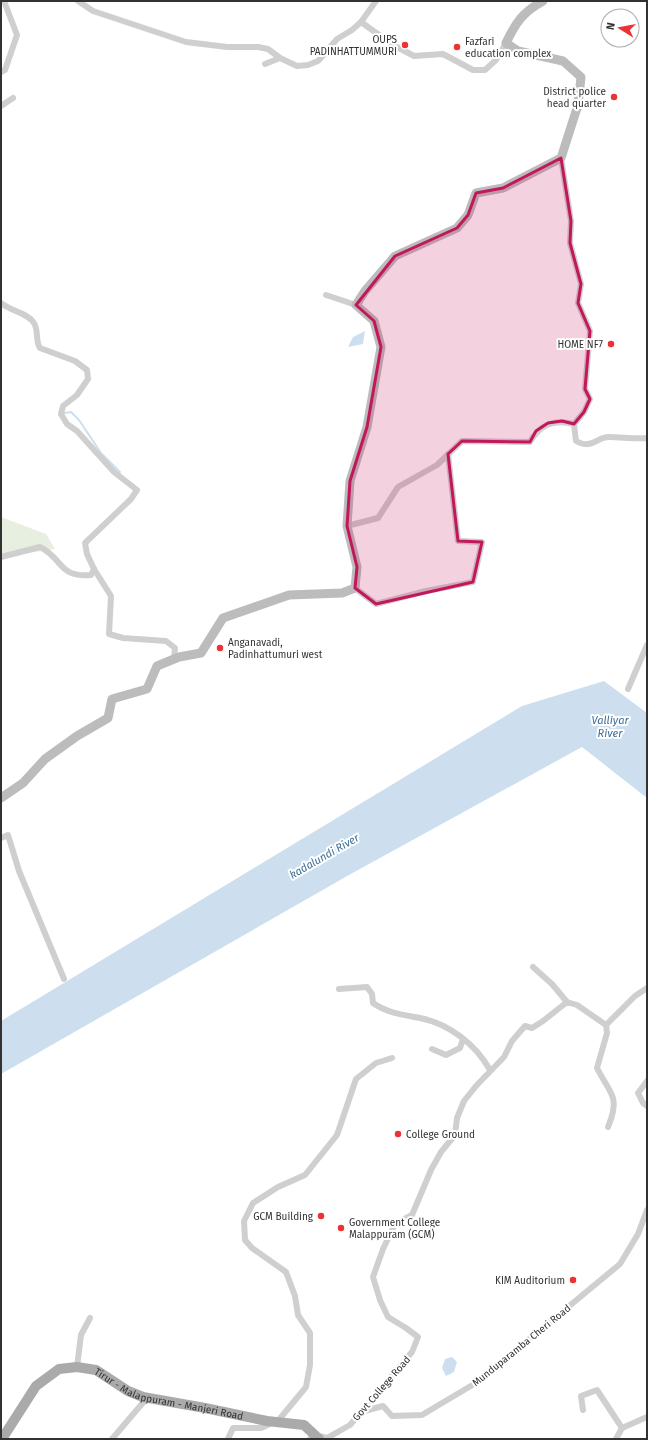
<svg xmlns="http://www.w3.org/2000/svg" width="648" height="1440" font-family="'Fira Sans',sans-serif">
<rect width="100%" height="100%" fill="#fff"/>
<path fill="#e7efe1" d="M1 517 46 534 55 549 1 557Z"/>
<g fill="#cddfef">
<path d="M365 331 363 344 348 347 353 337Z"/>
<path d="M604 681 647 713V798L582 747 349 875 1 1074V1021L522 706Z"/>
<path d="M452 1357 457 1362 454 1372 446 1376 442 1368 445 1359Z"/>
</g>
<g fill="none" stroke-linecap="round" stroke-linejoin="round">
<path stroke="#cddfef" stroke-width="2" d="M64 413 71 412 79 420 101 453 120 472"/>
<g stroke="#cfcfcf" stroke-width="6">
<path d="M78 1 93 11 186 42 227 47H258L268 49 280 58 297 66 308 65 318 61 337 39 352 30 361 22 376 1"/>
<path d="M361 22 393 45 414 56 443 54 473 70H485L496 60 506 43"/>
<path d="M265 64 280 58"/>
<path d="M1 72 5 70 17 35 4 1"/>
<path d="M1 106 13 98"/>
<path d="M326 295 356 305"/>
<path d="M1 303C10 311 27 312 34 323 39 331 35 341 40 348L75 361 87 370 88 379 77 395 63 406 61 414 67 424 77 431 114 472 137 490 131 499 85 543 87 554 94 569 111 596 109 634 123 638 166 641 175 648 174 659"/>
<path d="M574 424 576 441C592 450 596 437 609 437 622 437 634 439 647 438"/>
<path d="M347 526 378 518 398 487 437 465 462 441 530 442C540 424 554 419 574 424L584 412 590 399 585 389 590 331 578 303 581 284 570 243 571 221 561 158"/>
<path d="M1 557 40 547C63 558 58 578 91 575L94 569"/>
<path d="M355 588 376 604 426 591 473 582 482 542 458 541 448 454"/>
<path d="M628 689 647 645"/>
<path d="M1 838 8 835 19 871 64 979"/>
<path d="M533 967 552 984 567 1002"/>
<path d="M339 989 367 987 372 994 373 1003C387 1013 404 1015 420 1018 450 1024 476 1045 490 1070"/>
<path d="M606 1025 607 1033 597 1068C610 1094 621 1096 608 1127"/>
<path d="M432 1049 446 1055 460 1048 463 1039"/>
<path d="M647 1081 638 1093 643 1103 647 1106"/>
<path d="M77 1367 81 1335 90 1318"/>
<path d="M583 1410 581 1396 597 1390 622 1428"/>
<path d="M361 1412 383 1406 392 1416 422 1415 474 1384 533 1336 620 1264 638 1234 647 1210"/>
<path d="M277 1422 306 1387 310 1365V1333L298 1315 295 1296 286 1272 252 1248 245 1240 244 1221 253 1203 278 1187 305 1175 337 1135 356 1079 376 1063 392 1058"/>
<path d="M112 1439 147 1398"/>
<path d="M228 1439 233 1428H261L272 1423"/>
<path d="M310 1439 315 1435 327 1438 350 1425 412 1352 418 1337 406 1328 388 1317 380 1300 373 1277 383 1249 395 1224 412 1215 431 1170 441 1152 455 1135 457 1118 464 1101 476 1086 504 1057 512 1041 525 1026 532 1028 543 1021 567 1002 577 1005 606 1025 635 996 647 988"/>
<path d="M616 1439 622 1428 647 1417"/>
</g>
<path stroke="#bcbcbc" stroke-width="9" d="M1 798 23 783 45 759 77 736 108 718 112 699 147 689 157 666 179 657 201 653 223 618 289 595 342 593 355 588 357 567 347 526 350 481 367 427 381 347 374 321 356 305 365 291 395 256 457 228 468 215 476 193 503 188 561 158 578 105 581 77 563 61 518 51 506 43C516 22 523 12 543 1"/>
<path stroke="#aaa" stroke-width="10" id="s1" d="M2 1439 36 1386 59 1369 77 1367 96 1370 128 1391 143 1397 205 1408 267 1421 304 1425 319 1439"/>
</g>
<path fill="#c2185b" fill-opacity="0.2" stroke="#c2185b" stroke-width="3" stroke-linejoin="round" d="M561 158 571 221 570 243 581 284 578 303 590 331 585 389 590 399 584 412 574 424 562 421 548 423 536 431 530 442 462 441 448 454 458 541 482 542 473 582 376 604 355 588 357 567 347 526 350 481 367 427 381 347 374 321 356 305 395 256 457 228 468 215 476 193 503 188Z"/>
<g fill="#ec3233" stroke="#fff" stroke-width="1.5">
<circle cx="405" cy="45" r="4"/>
<circle cx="457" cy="47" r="4"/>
<circle cx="614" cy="97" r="4"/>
<circle cx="611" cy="344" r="4"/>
<circle cx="220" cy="648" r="4"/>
<circle cx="398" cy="1134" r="4"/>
<circle cx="321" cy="1216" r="4"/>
<circle cx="341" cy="1228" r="4"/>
<circle cx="573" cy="1280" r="4"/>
</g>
<g text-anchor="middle" stroke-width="4" stroke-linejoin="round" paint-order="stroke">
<g font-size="10" fill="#323232" stroke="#fff" text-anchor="end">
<text x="397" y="43">OUPS<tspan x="397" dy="12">PADINHATTUMMURI</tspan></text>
<text x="465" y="45" text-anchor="start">Fazfari<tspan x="465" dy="12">education complex</tspan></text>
<text x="606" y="95">District police<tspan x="606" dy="12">head quarter</tspan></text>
<text x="603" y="348">HOME NF7</text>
<text x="228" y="646" text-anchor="start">Anganavadi,<tspan x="228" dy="12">Padinhattumuri west</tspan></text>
<text x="406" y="1138" text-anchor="start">College Ground</text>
<text x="313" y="1220">GCM Building</text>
<text x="349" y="1226" text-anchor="start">Government College<tspan x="349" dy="12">Malappuram (GCM)</tspan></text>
<text x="565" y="1284">KIM Auditorium</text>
</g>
<g font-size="10" fill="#323232" stroke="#fff">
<text transform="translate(521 1345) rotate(-39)" y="4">Munduparamba Cheri Road</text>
<text transform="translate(381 1388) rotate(-49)" y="4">Govt College Road</text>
<text dy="4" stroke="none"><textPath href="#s1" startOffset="207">Tirur - Malappuram - Manjeri Road</textPath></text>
</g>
<g font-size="11" font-style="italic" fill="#3c6e99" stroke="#fff">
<text x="610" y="724">Valliyar<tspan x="610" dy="13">River</tspan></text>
<text transform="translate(324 856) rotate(-30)" y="4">kadalundi River</text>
</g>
</g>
<rect width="648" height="1440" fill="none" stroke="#323232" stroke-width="4"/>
<g transform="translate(620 28) rotate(281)"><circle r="19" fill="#ffffff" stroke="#adadad"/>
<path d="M0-3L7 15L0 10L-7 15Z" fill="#ec3233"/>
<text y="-6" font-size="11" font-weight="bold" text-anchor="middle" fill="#323232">N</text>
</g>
</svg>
